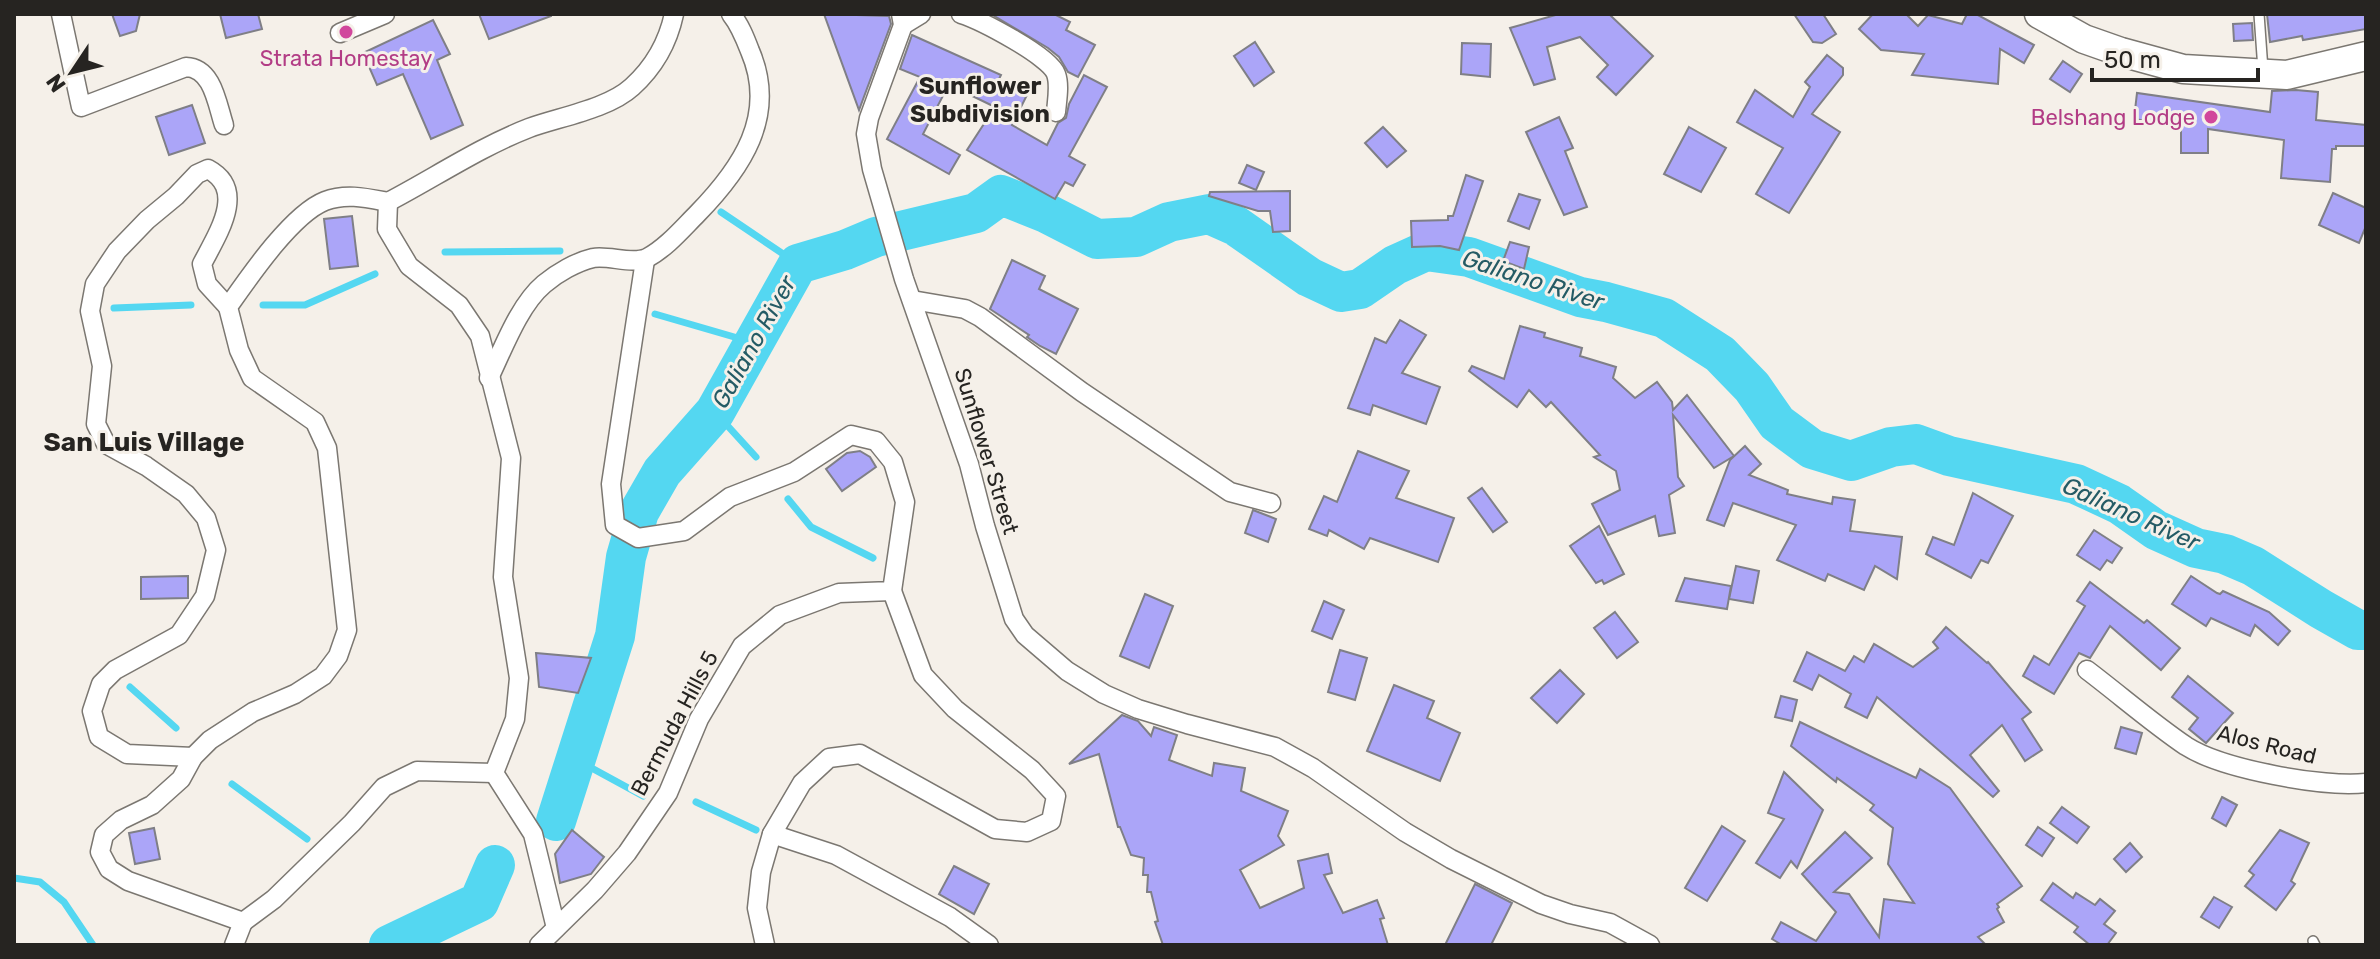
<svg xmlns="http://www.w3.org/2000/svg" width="2380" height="959" font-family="Rubik,sans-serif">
<rect width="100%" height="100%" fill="#f5f0e9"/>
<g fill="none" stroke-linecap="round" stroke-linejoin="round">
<g stroke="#54d7f1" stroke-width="7">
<path d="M721 212 798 264"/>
<path d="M445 252 560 251"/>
<path d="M263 305H305L375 274"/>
<path d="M114 308 191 305"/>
<path d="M655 314 755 343"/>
<path d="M715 412 756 457"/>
<path d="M788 499 811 527 873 558"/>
<path d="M130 687 176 728"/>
<path d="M575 759 643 796"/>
<path d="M232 784 307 839"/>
<path d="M696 802 756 830"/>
<path d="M14 878 40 882 64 902 93 945"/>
<path d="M412 945 414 933"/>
</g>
<g stroke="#54d7f1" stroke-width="40">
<path d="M556 821 615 636 626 557 639 512 662 472 715 412 798 264 845 250 876 237 976 213 1001 195 1046 213 1097 239 1136 237 1169 222 1209 214 1236 226 1309 277 1341 292 1360 289 1395 265 1426 251 1469 257 1580 297 1606 302 1664 318 1720 354 1752 387 1777 423 1812 449 1851 461 1891 447 1916 444 1949 456 2076 484 2119 504 2156 530 2196 548 2225 554 2253 566 2321 609 2358 630H2366"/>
<path d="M389 945 479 902 495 865"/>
</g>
</g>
<g fill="#aba5f8" stroke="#7f7f86" stroke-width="2">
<path d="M112 14H140L136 31 120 36Z"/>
<path d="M220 14H258L262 29 226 38Z"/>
<path d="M479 14H551V16L489 39Z"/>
<path d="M824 14 889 16 891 24 859 110Z"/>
<path d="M991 14H1054L1070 22 1066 30 1095 45 1078 77 1068 72 1059 57 1048 48Z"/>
<path d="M1559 14H1609L1653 56 1616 95 1597 77 1608 65 1580 37 1547 47 1555 79 1534 85 1510 28Z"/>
<path d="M1794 14H1823L1836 34 1822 43 1813 42Z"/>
<path d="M1873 14H1906L1918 26 1928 15 1962 24 1967 14H1976L2034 45 2024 63 2000 49 1998 84 1912 75 1924 54 1881 50 1859 29Z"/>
<path d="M2267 14H2366V29L2303 40 2302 36 2270 42Z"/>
<path d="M433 20 450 54 437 60 463 125 431 139 403 74 377 85 363 53Z"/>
<path d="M2252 23 2253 40 2234 41 2233 24Z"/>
<path d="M912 35 1001 75 999 79 1028 93 1012 125 1047 145 1058 123 1066 118 1069 104 1084 75 1107 87 1069 156 1085 165 1073 186 1065 182 1055 199 967 150 995 107 960 90 959 93 947 88 923 134 960 155 949 174 887 139 920 77 900 69Z"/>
<path d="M1255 42 1274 72 1254 86 1234 56Z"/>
<path d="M1462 43 1491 44 1490 77 1461 74Z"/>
<path d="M1827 55 1843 68V75L1812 114 1840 132 1789 213 1756 194 1783 148 1737 122 1755 90 1793 117 1810 87 1805 82Z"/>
<path d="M2063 61 2082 74 2070 92 2050 79Z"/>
<path d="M2296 90 2318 92 2316 120 2366 125V146H2336V149H2332L2330 182 2281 178 2284 140 2208 129V153H2181V126L2134 119 2137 93 2270 112 2272 91Z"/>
<path d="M192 105 205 143 169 155 156 117Z"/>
<path d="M1559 117 1573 148 1565 151 1587 207 1564 215 1526 132Z"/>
<path d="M1383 127 1406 151 1387 167 1365 143Z"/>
<path d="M1689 127 1726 148 1701 192 1664 174Z"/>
<path d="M1247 165 1264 172 1256 190 1239 183Z"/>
<path d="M1466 175 1483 181 1459 250 1440 246 1412 247 1411 221 1448 220V216H1453Z"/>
<path d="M1290 191V231L1273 232 1270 211H1258L1209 196 1210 192Z"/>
<path d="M2333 193 2366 208V226L2359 243 2319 225Z"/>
<path d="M1519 194 1540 200 1529 229 1508 221Z"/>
<path d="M352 216 358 266 330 269 324 219Z"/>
<path d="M1510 242 1529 247 1524 269 1503 261Z"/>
<path d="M1012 260 1045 276 1039 289 1078 309 1056 354 1040 346 1027 337 1029 335 990 309Z"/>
<path d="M1400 320 1426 335 1402 373 1440 387 1426 424 1373 405 1370 415 1348 408 1375 338 1386 343Z"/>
<path d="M1520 326 1545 333 1544 337 1582 348 1580 356 1616 367 1613 378 1635 398 1657 382 1672 402 1673 410 1687 395 1734 456 1714 468 1673 415 1678 477 1684 486 1669 495 1675 533 1659 536 1655 516 1608 535 1592 504 1620 490 1616 471 1594 457 1600 455 1551 402 1546 407 1529 390 1517 407 1469 371 1472 366 1504 379Z"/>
<path d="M1745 446 1761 464 1749 475 1788 490 1787 494 1832 504 1833 497 1855 500 1850 531 1902 537 1897 579 1875 566 1864 590 1828 574 1825 581 1777 560 1796 525 1733 503 1724 526 1707 520 1730 460Z"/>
<path d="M860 451 870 457 876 467 842 491 826 469 847 453Z"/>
<path d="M1358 451 1409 471 1396 498 1454 518 1438 562 1370 538 1364 549 1329 530 1327 536 1309 529 1324 496 1337 502Z"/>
<path d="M1482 488 1507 522 1493 532 1468 498Z"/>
<path d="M1973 493 2013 516 1988 563 1981 560 1971 578 1926 554 1933 537 1954 545Z"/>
<path d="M1253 510 1276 519 1268 542 1245 533Z"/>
<path d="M1599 526 1624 574 1604 584 1602 580 1596 583 1570 546Z"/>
<path d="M2094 530 2122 548 2112 563 2107 560 2100 570 2077 555Z"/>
<path d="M1736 566 1759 571 1753 603 1729 599Z"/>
<path d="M188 576V598L141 599V577Z"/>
<path d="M2191 576 2217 593 2220 594 2223 591 2269 612 2290 631 2278 645 2255 625 2250 636 2211 618 2206 626 2172 604Z"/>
<path d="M1685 578 1731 586 1727 609 1676 601Z"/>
<path d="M2090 582 2144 623 2147 620 2180 648 2161 670 2110 626 2090 658 2079 653 2054 694 2023 676 2034 656 2049 665 2085 606 2077 601Z"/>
<path d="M1145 594 1173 606 1149 668 1120 656Z"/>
<path d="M1324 601 1344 610 1332 639 1312 631Z"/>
<path d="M1615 612 1638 642 1617 658 1594 628Z"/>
<path d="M1946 627 1987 663 1988 662 2031 712 2022 719 2042 750 2025 761 2002 725 1970 755 1999 791 1993 797 1877 697 1867 718 1845 707 1851 694 1819 675 1812 690 1794 681 1807 652 1845 671 1854 656 1864 662 1874 644 1913 667 1938 648 1933 642Z"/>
<path d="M1340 650 1367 658 1355 700 1328 692Z"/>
<path d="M536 653 591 658 578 693 539 687Z"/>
<path d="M1560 670 1584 694 1557 723 1531 698Z"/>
<path d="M2188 676 2233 713 2206 743 2189 729 2198 718 2172 697Z"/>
<path d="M1394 685 1434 701 1427 718 1460 733 1440 781 1367 751Z"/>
<path d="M1781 696 1797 700 1792 721 1775 717Z"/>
<path d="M1122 715 1138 721 1151 736 1154 727 1177 735 1169 760 1212 776 1214 763 1245 768 1241 791 1288 811 1278 836 1284 845 1240 870 1260 908 1304 888 1298 861 1328 854 1332 873 1324 875 1343 913 1377 900 1384 918 1380 919 1388 945H1163L1155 922 1158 921 1151 892H1147L1148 875H1143L1144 858 1131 855 1120 827H1118L1099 754 1069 764Z"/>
<path d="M1800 722 1916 778 1920 769 1950 788 2022 886 1997 904 1999 907 1997 909 2004 922 1978 937 1986 945H1782L1772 939 1781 922 1816 941 1836 912 1802 874 1845 832 1872 858 1834 892 1849 894 1879 937 1884 899 1914 903 1888 864 1893 828 1870 810 1874 805 1837 778 1836 782 1791 746Z"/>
<path d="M2121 727 2142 733 2136 754 2115 748Z"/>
<path d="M1784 772 1823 810 1797 868 1791 861 1780 878 1756 863 1784 819 1768 813Z"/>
<path d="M2222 797 2237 805 2226 826 2212 818Z"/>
<path d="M2062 807 2089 827 2077 843 2050 823Z"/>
<path d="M1722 826 1745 841 1707 901 1685 888Z"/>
<path d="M2038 827 2054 838 2042 856 2026 845Z"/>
<path d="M154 828 160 859 135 864 129 833Z"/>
<path d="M572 830 604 857 591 874 560 883 555 854Z"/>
<path d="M2280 830 2309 843 2291 881 2295 884 2276 910 2245 886 2254 875 2249 871Z"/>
<path d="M2130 843 2142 857 2126 872 2114 859Z"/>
<path d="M954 866 989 884 974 914 939 894Z"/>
<path d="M2053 883 2073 898 2076 893 2095 905 2100 899 2115 911 2104 924 2116 933 2107 945H2090L2074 932 2078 927 2041 900Z"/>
<path d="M1475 884 1512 903 1491 945H1445Z"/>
<path d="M2214 897 2232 907 2219 928 2201 917Z"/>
</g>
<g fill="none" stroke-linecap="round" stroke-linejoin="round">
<defs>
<g id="lane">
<path d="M2259 14 2263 70"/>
<path d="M2313 941 2315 945"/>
</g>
<g id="street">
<path d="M61 14 81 107 186 67C213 68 217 104 224 125"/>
<path d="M901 14 903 25 869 118 866 134 872 169 904 279 969 464 985 526 1014 619 1025 635 1067 671 1104 694 1138 709 1187 724 1275 747 1313 768 1405 832 1451 859 1541 904 1570 914 1610 923 1650 945"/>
<path d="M961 14C980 20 1050 56 1056 74 1060 85 1057 100 1056 112"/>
<path d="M903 25 921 14"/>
<path d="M340 33 385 14"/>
<path d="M388 202 387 229 409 266 459 305 480 336 511 458 503 577 519 678 515 719 494 773 533 834 556 928"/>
<path d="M912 300 965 309 980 317 1082 392 1230 492 1271 503"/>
<path d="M489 378C503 349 519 305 544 284 557 273 576 262 593 258 609 255 632 265 647 258 666 248 682 229 697 214 741 169 778 116 750 51 745 38 740 25 731 14"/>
<path d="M2087 670C2120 695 2152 723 2186 746 2222 769 2324 788 2366 783"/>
<path d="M193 757 127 754 99 737 92 711 101 684 115 670 179 635 205 596 216 550 206 518 186 494 146 466 106 444 96 424 102 366 90 311 95 284 117 251 147 220 176 196 197 174 208 169C247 190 218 233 202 264L207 284 228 307"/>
<path d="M494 773 417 771 384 787 352 823 274 899 243 922 128 881 109 869 100 852 104 835 121 820 152 805 181 779 193 757 210 740 253 712 295 694 323 676 338 656 347 630 327 448 315 422 252 378 239 350 228 307C249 277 292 214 325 201 346 193 367 198 388 202 434 178 480 147 529 128 559 117 608 109 632 87 653 68 668 42 674 14"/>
<path d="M772 834 802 783 829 758 860 754 995 829 1027 832 1051 821 1056 796 1032 770 955 709 923 675 892 591"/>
<path d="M234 945 243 922"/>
<path d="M539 945 595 890 627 853 668 793 699 719 742 646 780 615 839 593 892 591 905 502 893 462 876 441 851 435 794 472 730 497 684 531 638 538 615 525 611 484 645 260"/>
<path d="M765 945 757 908 761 872 772 834 836 855 950 917 989 945"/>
</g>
<path id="primary" d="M2039 14 2084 39 2121 52 2183 69 2287 75 2366 56"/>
</defs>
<use href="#lane" stroke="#7b7771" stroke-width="12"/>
<use href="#street" stroke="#7b7771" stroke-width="21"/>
<use href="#primary" stroke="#7b7771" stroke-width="31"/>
<use href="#lane" stroke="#fff" stroke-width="9"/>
<use href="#street" stroke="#fff" stroke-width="18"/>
<use href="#primary" stroke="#fff" stroke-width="28"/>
</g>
<g fill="#d1479c" stroke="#f5f0e9" stroke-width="3">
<circle cx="346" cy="32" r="8"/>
<circle cx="2211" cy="117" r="8"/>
</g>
<g text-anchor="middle" stroke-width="6" stroke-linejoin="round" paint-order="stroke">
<g font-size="22" fill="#b23c85" stroke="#f5f0e9">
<text x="346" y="66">Strata Homestay</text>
<text x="2195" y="125" text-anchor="end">Belshang Lodge</text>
</g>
<g font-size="22" fill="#262421" stroke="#f5f0e9">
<text transform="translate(987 451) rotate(73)" y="8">Sunflower Street</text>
<text transform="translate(674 723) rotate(-62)" y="8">Bermuda Hills 5</text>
<text transform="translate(2267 744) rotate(14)" y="8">Alos Road</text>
</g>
<g font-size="24" font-weight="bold" fill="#262421" stroke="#f5f0e9">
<text x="980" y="94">Sunflower<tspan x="980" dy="28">Subdivision</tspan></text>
</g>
<g font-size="24" font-style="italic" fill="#245b65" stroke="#f5f0e9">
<text transform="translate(1533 280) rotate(18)" y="8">Galiano River</text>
<text transform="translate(754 342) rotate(-61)" y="8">Galiano River</text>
<text transform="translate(2131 514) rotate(24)" y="8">Galiano River</text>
</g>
<g font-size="26" font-weight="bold" fill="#262421" stroke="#f5f0e9">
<text x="144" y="451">San Luis Village</text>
</g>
</g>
<rect width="2380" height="959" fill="none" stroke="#262421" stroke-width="32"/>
<g transform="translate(72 72) rotate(235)" stroke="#f5f0e9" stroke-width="6" paint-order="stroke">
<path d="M0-6L14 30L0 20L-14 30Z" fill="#262421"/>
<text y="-12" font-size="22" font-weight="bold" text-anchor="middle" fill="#262421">N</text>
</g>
<path d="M2092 68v12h166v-12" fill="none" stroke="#262421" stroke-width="4"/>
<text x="2104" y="68" font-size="24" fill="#262421" stroke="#f5f0e9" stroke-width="6" paint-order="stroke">50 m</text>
</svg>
